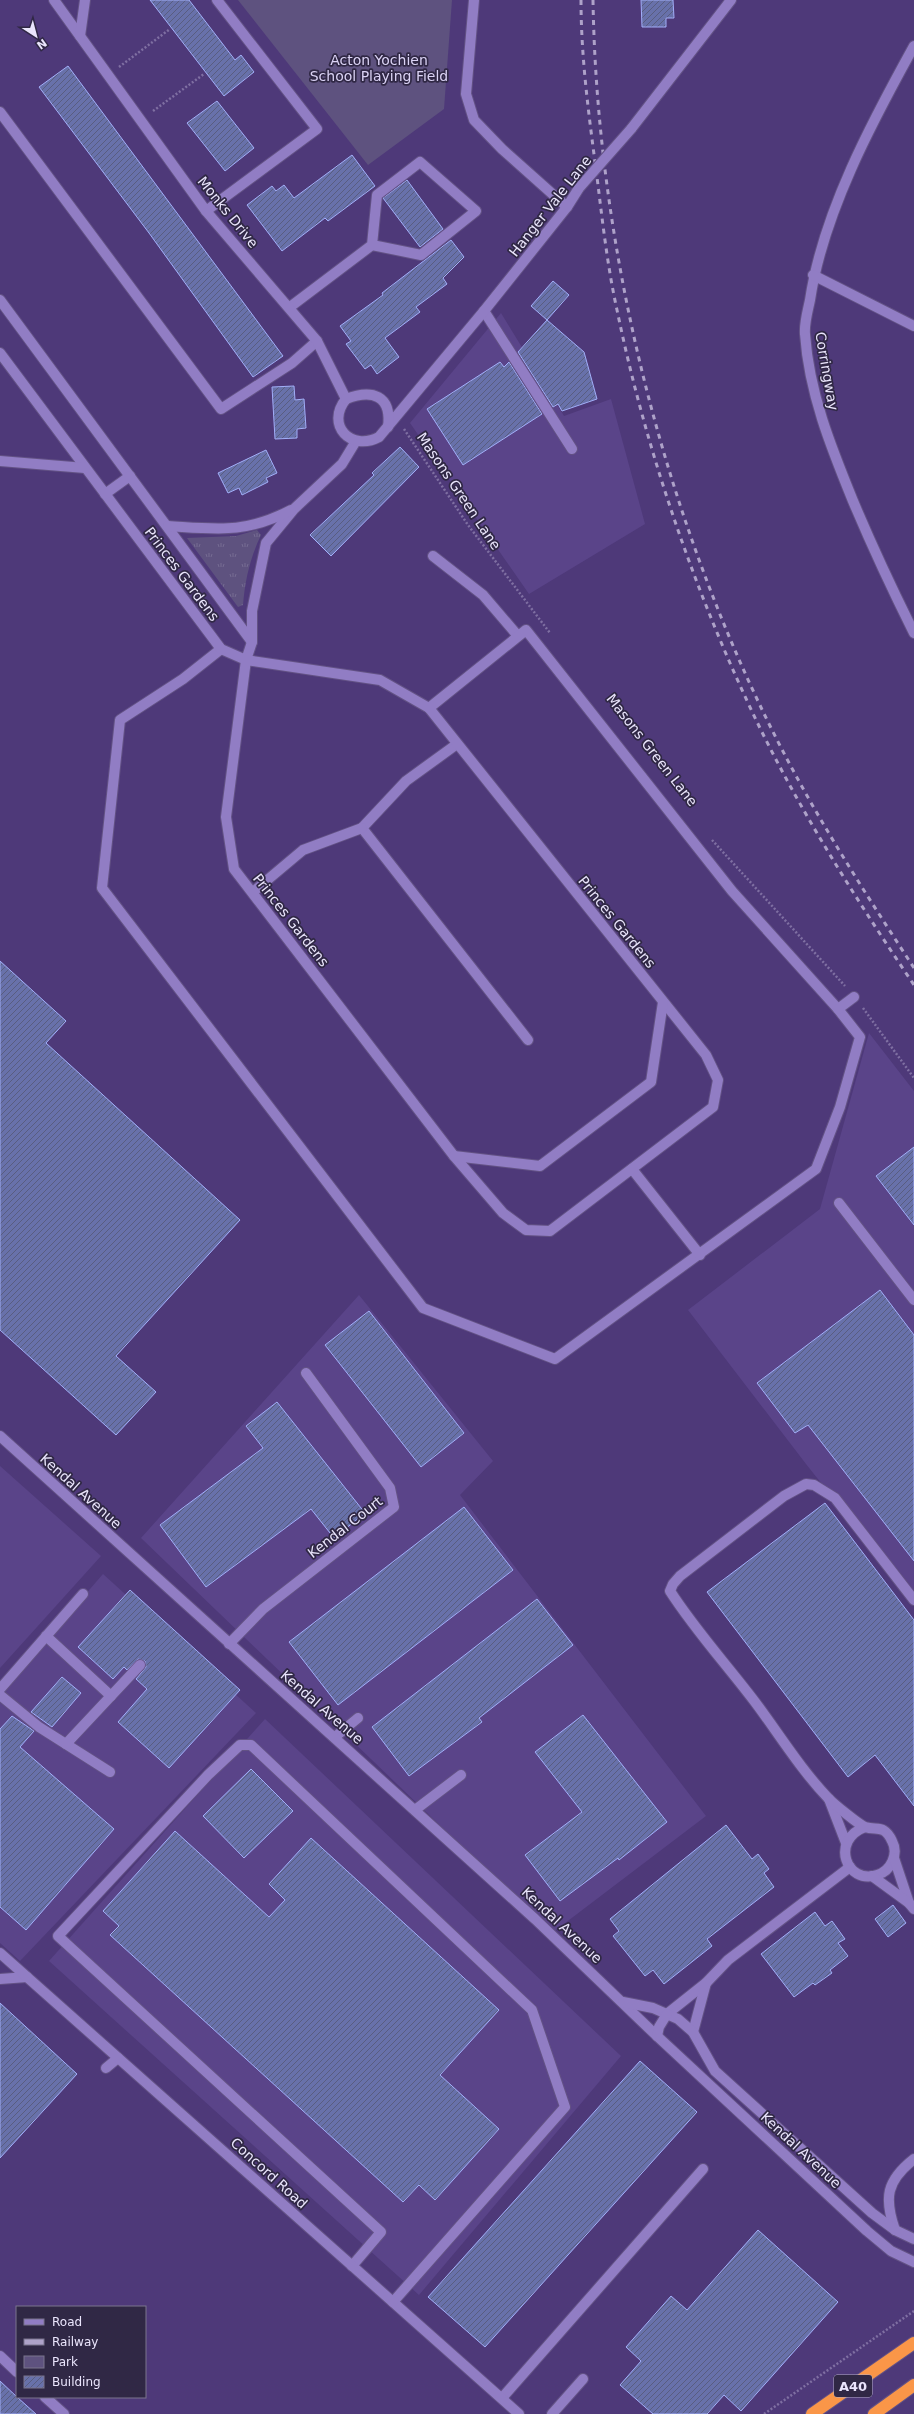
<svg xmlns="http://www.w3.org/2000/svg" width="914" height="2414" font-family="'DejaVu Sans',sans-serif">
<defs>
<pattern id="grass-tufts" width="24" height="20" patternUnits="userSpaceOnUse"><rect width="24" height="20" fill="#5e527f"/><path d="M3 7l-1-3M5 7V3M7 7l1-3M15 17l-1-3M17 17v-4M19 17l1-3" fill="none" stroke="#756b92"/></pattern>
<pattern id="building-hatch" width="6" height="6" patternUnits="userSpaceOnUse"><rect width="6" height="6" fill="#6871aa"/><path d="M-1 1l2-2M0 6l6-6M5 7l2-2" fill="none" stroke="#595d80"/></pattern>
</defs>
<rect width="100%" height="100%" fill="#4e3979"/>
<g fill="#5a4489">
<path d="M501 313 564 416 611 399 645 524 529 594 410 423Z"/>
<path d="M869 1033 914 1091V1600L806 1464 688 1310 820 1209Z"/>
<path d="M359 1295 493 1461 460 1495 706 1816 552 1933 141 1538Z"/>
<path d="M0 1466 101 1556 0 1668Z"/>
<path d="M103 1574 256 1713 20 1961 0 1943V1693Z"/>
<path d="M265 1719 621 2056 419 2295 49 1961Z"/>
</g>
<path fill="url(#grass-tufts)" d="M257 530 261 535C250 558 245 580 243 605L238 607 187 538 236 536Z"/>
<path fill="#5e527f" d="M238 0H452L444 109 368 165Z"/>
<g fill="url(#building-hatch)" stroke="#a2aff8">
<path d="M150 0H189L235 60 241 55 254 72 224 96Z"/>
<path d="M641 0H673L674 18H666V27H642Z"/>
<path d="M68 66 283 356 253 377 149 233 39 87Z"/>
<path d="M217 101 254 148 225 171 187 123Z"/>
<path d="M352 155 375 186 328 221 325 218 282 251 247 205 272 186 276 191 284 185 294 198Z"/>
<path d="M407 180 443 229 420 247 383 198Z"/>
<path d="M451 240 464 257 443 278 447 284 416 307 420 312 385 338 399 357 377 374 371 365 365 369 346 344 351 341 340 326 383 295 382 293Z"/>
<path d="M553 281 569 295 547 320 531 306Z"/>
<path d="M547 320 584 352 597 399 562 411 558 404 553 407 518 352Z"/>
<path d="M500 362 504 367 509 362 542 414 463 465 427 409Z"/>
<path d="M294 386 295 400 304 399 306 428 297 429V438L275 439 272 387Z"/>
<path d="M400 447 419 467 331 556 310 535 374 475 372 473Z"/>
<path d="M266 450 277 473 266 478 268 482 242 495 239 488 228 493 218 473Z"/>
<path d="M0 961 66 1021 46 1043 240 1220 116 1356 156 1392 116 1435 0 1330Z"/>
<path d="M914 1147V1225L876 1176Z"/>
<path d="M880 1290 914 1335V1561L808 1425 795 1433 757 1383Z"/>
<path d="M369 1311 464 1433 421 1467 325 1345Z"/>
<path d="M277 1402 365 1513 334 1538 311 1509 206 1587 160 1525 263 1448 246 1426Z"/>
<path d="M825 1503 914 1620V1806L875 1755 848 1777 707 1592Z"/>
<path d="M464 1507 513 1570 338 1705 289 1642Z"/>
<path d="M130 1590 240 1690 169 1768 118 1722 147 1689 136 1679 146 1667 145 1661 138 1659 127 1670 124 1667 113 1679 78 1647Z"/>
<path d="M537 1599 573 1645 479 1718 482 1722 409 1776 372 1727Z"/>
<path d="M62 1677 81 1693 52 1727 31 1712Z"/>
<path d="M583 1715 667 1822 619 1860 618 1858 560 1901 525 1855 582 1812 535 1752Z"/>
<path d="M12 1716 34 1731 20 1747 114 1829 26 1930 0 1907V1729Z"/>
<path d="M251 1769 293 1811 244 1858 203 1816Z"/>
<path d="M726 1825 752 1859 758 1854 769 1869 764 1873 774 1887 707 1939 712 1946 664 1984 653 1970 645 1976 613 1936 619 1931 610 1919Z"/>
<path d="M175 1831 269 1917 285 1900 269 1884 311 1838 499 2010 440 2075 499 2129 435 2200 419 2185 403 2202 110 1935 119 1926 103 1911Z"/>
<path d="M893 1905 906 1923 888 1937 875 1919Z"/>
<path d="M815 1912 825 1926 832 1921 845 1939 838 1943 848 1956 830 1970 832 1973 815 1985 813 1983 794 1997 761 1954Z"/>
<path d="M0 2003 77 2074 0 2158Z"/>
<path d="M640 2061 697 2112 485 2347 428 2297Z"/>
<path d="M758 2230 838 2302 741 2411 724 2395 707 2414H653L620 2385 641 2361 626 2347 671 2296 687 2310Z"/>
<path d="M0 2381 17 2397 36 2414H0Z"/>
</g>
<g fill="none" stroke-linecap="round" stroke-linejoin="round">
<defs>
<g id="lane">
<path d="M0 112 221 409 292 363 317 341"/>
<path d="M206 211 317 129 217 0"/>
<path d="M290 307 372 245 421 255 476 211 420 162 377 195 372 245"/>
<path d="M484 311 572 449"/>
<path d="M433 556 483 595 518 636"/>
<path d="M221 649 183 679 120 720 102 888 423 1308 555 1359 816 1169 840 1107 860 1037 838 1009 732 891 526 630 429 708"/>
<path d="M457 744 406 781 362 828 528 1040"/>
<path d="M253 892 303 850 362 828"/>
<path d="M838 1009 854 997"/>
<path d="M632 1169 700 1255"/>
<path d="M46 1636 111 1696"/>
<path d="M229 1644 263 1609 394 1507 390 1488 306 1373"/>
<path d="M0 1689 83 1594"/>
<path d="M0 1695 39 1727 110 1772"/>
<path d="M335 1737 358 1718"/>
<path d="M66 1744 140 1665"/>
<path d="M829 1799 846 1843"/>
<path d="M415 1810 461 1775"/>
<path d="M865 1827C830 1840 846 1885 877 1875 891 1871 899 1854 892 1841 884 1824 877 1831 865 1827 858 1824 834 1804 829 1799 801 1770 779 1734 755 1702 727 1665 695 1630 670 1591L673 1584 680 1576 784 1496 806 1484 814 1485 835 1498 914 1600"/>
<path d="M894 1858 909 1903"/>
<path d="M872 1876 909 1903 914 1909"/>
<path d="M0 1979 27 1977"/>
<path d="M667 2014 706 1983 728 1960 850 1867"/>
<path d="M693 2032 706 1983"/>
<path d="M106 2068 118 2058"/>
<path d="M895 2230C884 2198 886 2181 914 2159"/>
<path d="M352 2266 381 2232 58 1936 208 1775 240 1745H251L532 2010 565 2107 393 2302"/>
<path d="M502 2398 703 2169"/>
<path d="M552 2414 583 2379"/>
</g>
<g id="street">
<path d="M54 0 206 211 317 341 346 399"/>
<path d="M474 0 466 94 474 120 502 149 567 207"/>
<path d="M80 36 85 0"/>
<path d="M914 46C872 122 823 213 810 300 808 310 804 323 805 334 809 393 831 447 853 501 872 546 892 589 914 633"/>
<path d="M631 129 731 0"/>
<path d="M813 275 914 326"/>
<path d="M0 300 252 642"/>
<path d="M0 353 221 649 246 660 380 680 429 708 706 1055 718 1080 713 1107 550 1231 526 1230 503 1213 454 1156 234 869 226 817 246 660 252 642V611L266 543 294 509 342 464 356 441"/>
<path d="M346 399C325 425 351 452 379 437L484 311 567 207 579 188"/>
<path d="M346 399C372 389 392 395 388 427"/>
<path d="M0 461 85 468"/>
<path d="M105 494 130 476"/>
<path d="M168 526C217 529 245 534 291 510"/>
<path d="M454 1156 540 1166 651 1082 663 1002"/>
<path d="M839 1203 914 1300"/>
<path d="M0 1436 535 1919 657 2036 867 2231 891 2251 914 2262"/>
<path d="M0 1953 519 2414"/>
<path d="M623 2002 653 2008 678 2019 693 2032 715 2071 872 2213 895 2230 914 2239"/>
<path d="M657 2036 659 2027 667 2014"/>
<path d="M0 2356 17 2372"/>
<path d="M45 2397 64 2414"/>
</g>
<g id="highway">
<path d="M812 2414 914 2343"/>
<path d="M874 2414 914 2385"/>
</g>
</defs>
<use href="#lane" stroke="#635285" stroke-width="12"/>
<use href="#street" stroke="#635285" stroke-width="12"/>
<use href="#highway" stroke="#635285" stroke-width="14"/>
<g stroke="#7f6fa2" stroke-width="2.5" stroke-dasharray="2 2" stroke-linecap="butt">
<path d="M119 67 170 29"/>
<path d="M153 111 204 74"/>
<path d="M404 429 468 525 550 633"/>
<path d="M712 840 845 986"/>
<path d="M863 1008 914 1078"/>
<path d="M764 2414 914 2311"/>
</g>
<use href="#lane" stroke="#917dc4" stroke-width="10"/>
<use href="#street" stroke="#917dc4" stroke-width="10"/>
<use href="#highway" stroke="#fa9648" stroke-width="12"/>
<g stroke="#aea2c9" stroke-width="3" stroke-dasharray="5 5" stroke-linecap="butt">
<path d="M581 0C581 62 590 123 598 185 603 226 608 269 617 310 646 451 696 596 759 726 803 816 858 902 914 985"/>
<path d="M593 0C597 255 668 534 787 759 825 831 869 899 914 968"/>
</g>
<defs>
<path id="street-bridge" d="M579 188 631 129"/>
</defs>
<use href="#street-bridge" stroke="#635285" stroke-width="12" stroke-linecap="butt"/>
<use href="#street-bridge" stroke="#917dc4" stroke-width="10"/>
</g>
<g text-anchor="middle" stroke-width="3.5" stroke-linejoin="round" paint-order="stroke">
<rect fill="#302845" stroke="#b2acc5" stroke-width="1" x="834" y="2375" width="38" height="22" rx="3"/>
<g font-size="13" font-weight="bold" fill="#eae5fc">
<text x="853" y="2391">A40</text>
</g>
<g font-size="14" fill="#dbd3f5" stroke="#302845">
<text x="379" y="65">Acton Yochien<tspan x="379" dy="16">School Playing Field</tspan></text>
</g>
<g font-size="14" fill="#eae5fc" stroke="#302845">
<text transform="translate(550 206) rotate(-52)" y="5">Hanger Vale Lane</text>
<text transform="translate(228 212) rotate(51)" y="5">Monks Drive</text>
<text transform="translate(827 371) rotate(80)" y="5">Corringway</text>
<text transform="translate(459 491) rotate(56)" y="5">Masons Green Lane</text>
<text transform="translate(182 574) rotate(53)" y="5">Princes Gardens</text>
<text transform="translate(652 750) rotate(52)" y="5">Masons Green Lane</text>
<text transform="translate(291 920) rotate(52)" y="5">Princes Gardens</text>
<text transform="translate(617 922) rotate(51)" y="5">Princes Gardens</text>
<text transform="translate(81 1491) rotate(42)" y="5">Kendal Avenue</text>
<text transform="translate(345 1527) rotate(-38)" y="5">Kendal Court</text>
<text transform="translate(322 1707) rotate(41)" y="5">Kendal Avenue</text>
<text transform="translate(562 1925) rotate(43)" y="5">Kendal Avenue</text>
<text transform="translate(801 2150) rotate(43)" y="5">Kendal Avenue</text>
<text transform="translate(269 2173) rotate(42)" y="5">Concord Road</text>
</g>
</g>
<rect x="16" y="2306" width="130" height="92" fill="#302845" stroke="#7a748e"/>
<rect x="24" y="2319" width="20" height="6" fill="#917dc4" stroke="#7a748e"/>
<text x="52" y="2326" font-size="12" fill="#eae5fc">Road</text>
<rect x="24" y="2339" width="20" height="6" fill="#aea2c9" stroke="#7a748e"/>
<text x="52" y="2346" font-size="12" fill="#eae5fc">Railway</text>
<rect x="24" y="2356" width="20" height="12" fill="#5e527f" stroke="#7a748e"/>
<text x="52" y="2366" font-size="12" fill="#eae5fc">Park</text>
<rect x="24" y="2376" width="20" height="12" fill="url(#building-hatch)" stroke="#7a748e"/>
<text x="52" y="2386" font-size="12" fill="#eae5fc">Building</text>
<g transform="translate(36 36) rotate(144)" stroke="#302845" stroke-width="3" paint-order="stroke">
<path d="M0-3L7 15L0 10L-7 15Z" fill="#eae5fc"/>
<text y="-6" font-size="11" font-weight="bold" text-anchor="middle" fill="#eae5fc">N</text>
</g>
</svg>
